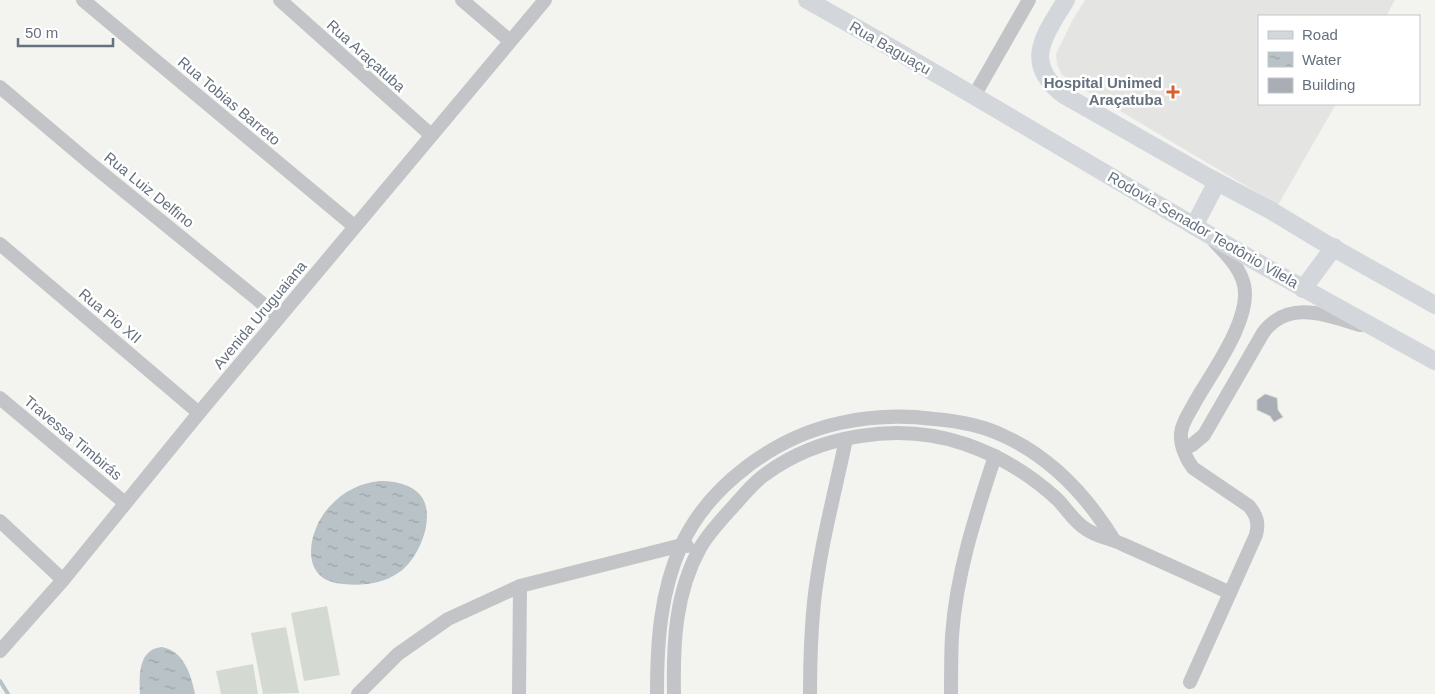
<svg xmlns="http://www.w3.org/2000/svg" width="1435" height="694" font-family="Arial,sans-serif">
<defs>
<pattern id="water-ripples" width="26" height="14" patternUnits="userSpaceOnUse" patternTransform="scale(1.25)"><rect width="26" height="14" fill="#b9c2c7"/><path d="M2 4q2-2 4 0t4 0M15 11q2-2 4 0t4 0" fill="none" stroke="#9aa2a7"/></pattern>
</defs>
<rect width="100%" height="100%" fill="#f3f4f0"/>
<path fill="#e4e5e3" d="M1085 0H1395L1386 16H1259V104H1336L1278 205 1068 80 1061 73 1057 64 1056 54 1072 21Z"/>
<g fill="#d4dad1">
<path d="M327 606 340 675 304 681 291 613Z"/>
<path d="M286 627 299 693 263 694 251 633Z"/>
<path d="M253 664 258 694H221L216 671Z"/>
</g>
<g fill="url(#water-ripples)">
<path d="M380 481C394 481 412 484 421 496 437 517 418 561 398 573 382 584 362 586 343 584 297 581 308 529 330 506 344 491 360 483 380 481Z"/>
<path d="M162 647C184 651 191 675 195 694H140C139 676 138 649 162 647Z"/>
</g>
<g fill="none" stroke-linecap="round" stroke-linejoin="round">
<path stroke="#b9c2c7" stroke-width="4" d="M0 681 8 694"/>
</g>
<path fill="#a8aeb4" stroke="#d5d5d3" d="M1265 394 1277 398 1278 410 1283 417 1274 422 1270 416 1257 410V400Z"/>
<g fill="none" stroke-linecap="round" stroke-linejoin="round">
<g stroke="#c2c4c8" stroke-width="14">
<path d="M83 0 354 226"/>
<path d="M280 0 431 135"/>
<path d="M462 0 510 41"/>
<path d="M0 87 91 164 279 317"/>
<path d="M974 96 1029 0"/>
<path d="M0 244 199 413"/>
<path d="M0 398 125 503"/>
<path d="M1184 449 1192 445 1204 435 1263 333C1288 299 1326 315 1360 325"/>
<path d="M0 521 63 580"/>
<path d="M0 651 63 580 199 413 545 0"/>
<path d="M1190 682 1256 535C1259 523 1257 516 1249 506L1193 468C1186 459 1180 445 1181 433 1182 422 1190 412 1195 402 1212 372 1252 319 1244 285 1240 267 1225 253 1214 241"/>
<path d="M358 694 398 654 448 619 520 586 682 545 687 546"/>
<path d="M519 694 520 586"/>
<path d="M657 694C657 643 660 593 681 546 709 485 775 437 840 423 871 416 903 415 934 419 958 421 982 425 1004 436 1052 458 1087 496 1114 540"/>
<path d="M674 694C673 644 675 593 700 548 708 534 720 521 731 509 741 498 751 485 763 476 818 434 900 422 965 444 1000 456 1030 474 1057 499 1067 509 1074 522 1086 529 1097 537 1110 538 1122 544 1158 560 1194 576 1230 593"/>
<path d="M810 694C810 663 811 632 814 602 820 547 835 492 846 439"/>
<path d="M951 694C951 675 951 655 952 636 956 574 976 514 995 456"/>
</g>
<g stroke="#d3d7db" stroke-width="18">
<path d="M807 0C940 74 1070 153 1201 230 1278 275 1357 318 1435 361"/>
<path d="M1066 0C1044 36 1022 63 1064 95L1208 177 1270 210 1323 242 1435 305"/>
<path d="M1194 226 1217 182"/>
<path d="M1303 289 1334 247"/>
</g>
</g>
<path fill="#d6602e" stroke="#fff" stroke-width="2" d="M1170.5 84.5h5v5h5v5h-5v5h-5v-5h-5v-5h5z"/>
<g text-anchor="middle" stroke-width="5" stroke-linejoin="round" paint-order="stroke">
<g font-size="15" fill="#65717f" stroke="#fff">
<text transform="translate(890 48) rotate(30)" y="5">Rua Baguaçu</text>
<text transform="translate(366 56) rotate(42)" y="5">Rua Araçatuba</text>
<text transform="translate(229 101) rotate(40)" y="5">Rua Tobias Barreto</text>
<text transform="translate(149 190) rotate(39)" y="5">Rua Luiz Delfino</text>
<text transform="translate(1203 230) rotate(30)" y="5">Rodovia Senador Teotônio Vilela</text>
<text transform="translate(260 315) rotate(-50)" y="5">Avenida Uruguaiana</text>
<text transform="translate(110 316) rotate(40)" y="5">Rua Pio XII</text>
<text transform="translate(73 438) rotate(40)" y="5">Travessa Timbirás</text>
</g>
<g font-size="15" font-weight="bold" fill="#65717f" stroke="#fff" text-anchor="end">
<text x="1162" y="88">Hospital Unimed<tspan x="1162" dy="17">Araçatuba</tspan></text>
</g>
</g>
<rect x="1258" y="15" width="162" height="90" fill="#ffffff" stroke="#c1c6cc"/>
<rect x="1268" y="31" width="25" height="8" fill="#d3d7db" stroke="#c1c6cc"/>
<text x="1302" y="40" font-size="15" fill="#65717f">Road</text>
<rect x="1268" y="52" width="25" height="15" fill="url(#water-ripples)" stroke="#c1c6cc"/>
<text x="1302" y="65" font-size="15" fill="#65717f">Water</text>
<rect x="1268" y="78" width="25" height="15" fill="#a8aeb4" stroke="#c1c6cc"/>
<text x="1302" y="90" font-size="15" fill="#65717f">Building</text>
<path d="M18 38v8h95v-8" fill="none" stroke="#65717f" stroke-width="2.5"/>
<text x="25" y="38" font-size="15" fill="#65717f" stroke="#ffffff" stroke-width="4" paint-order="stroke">50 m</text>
</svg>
